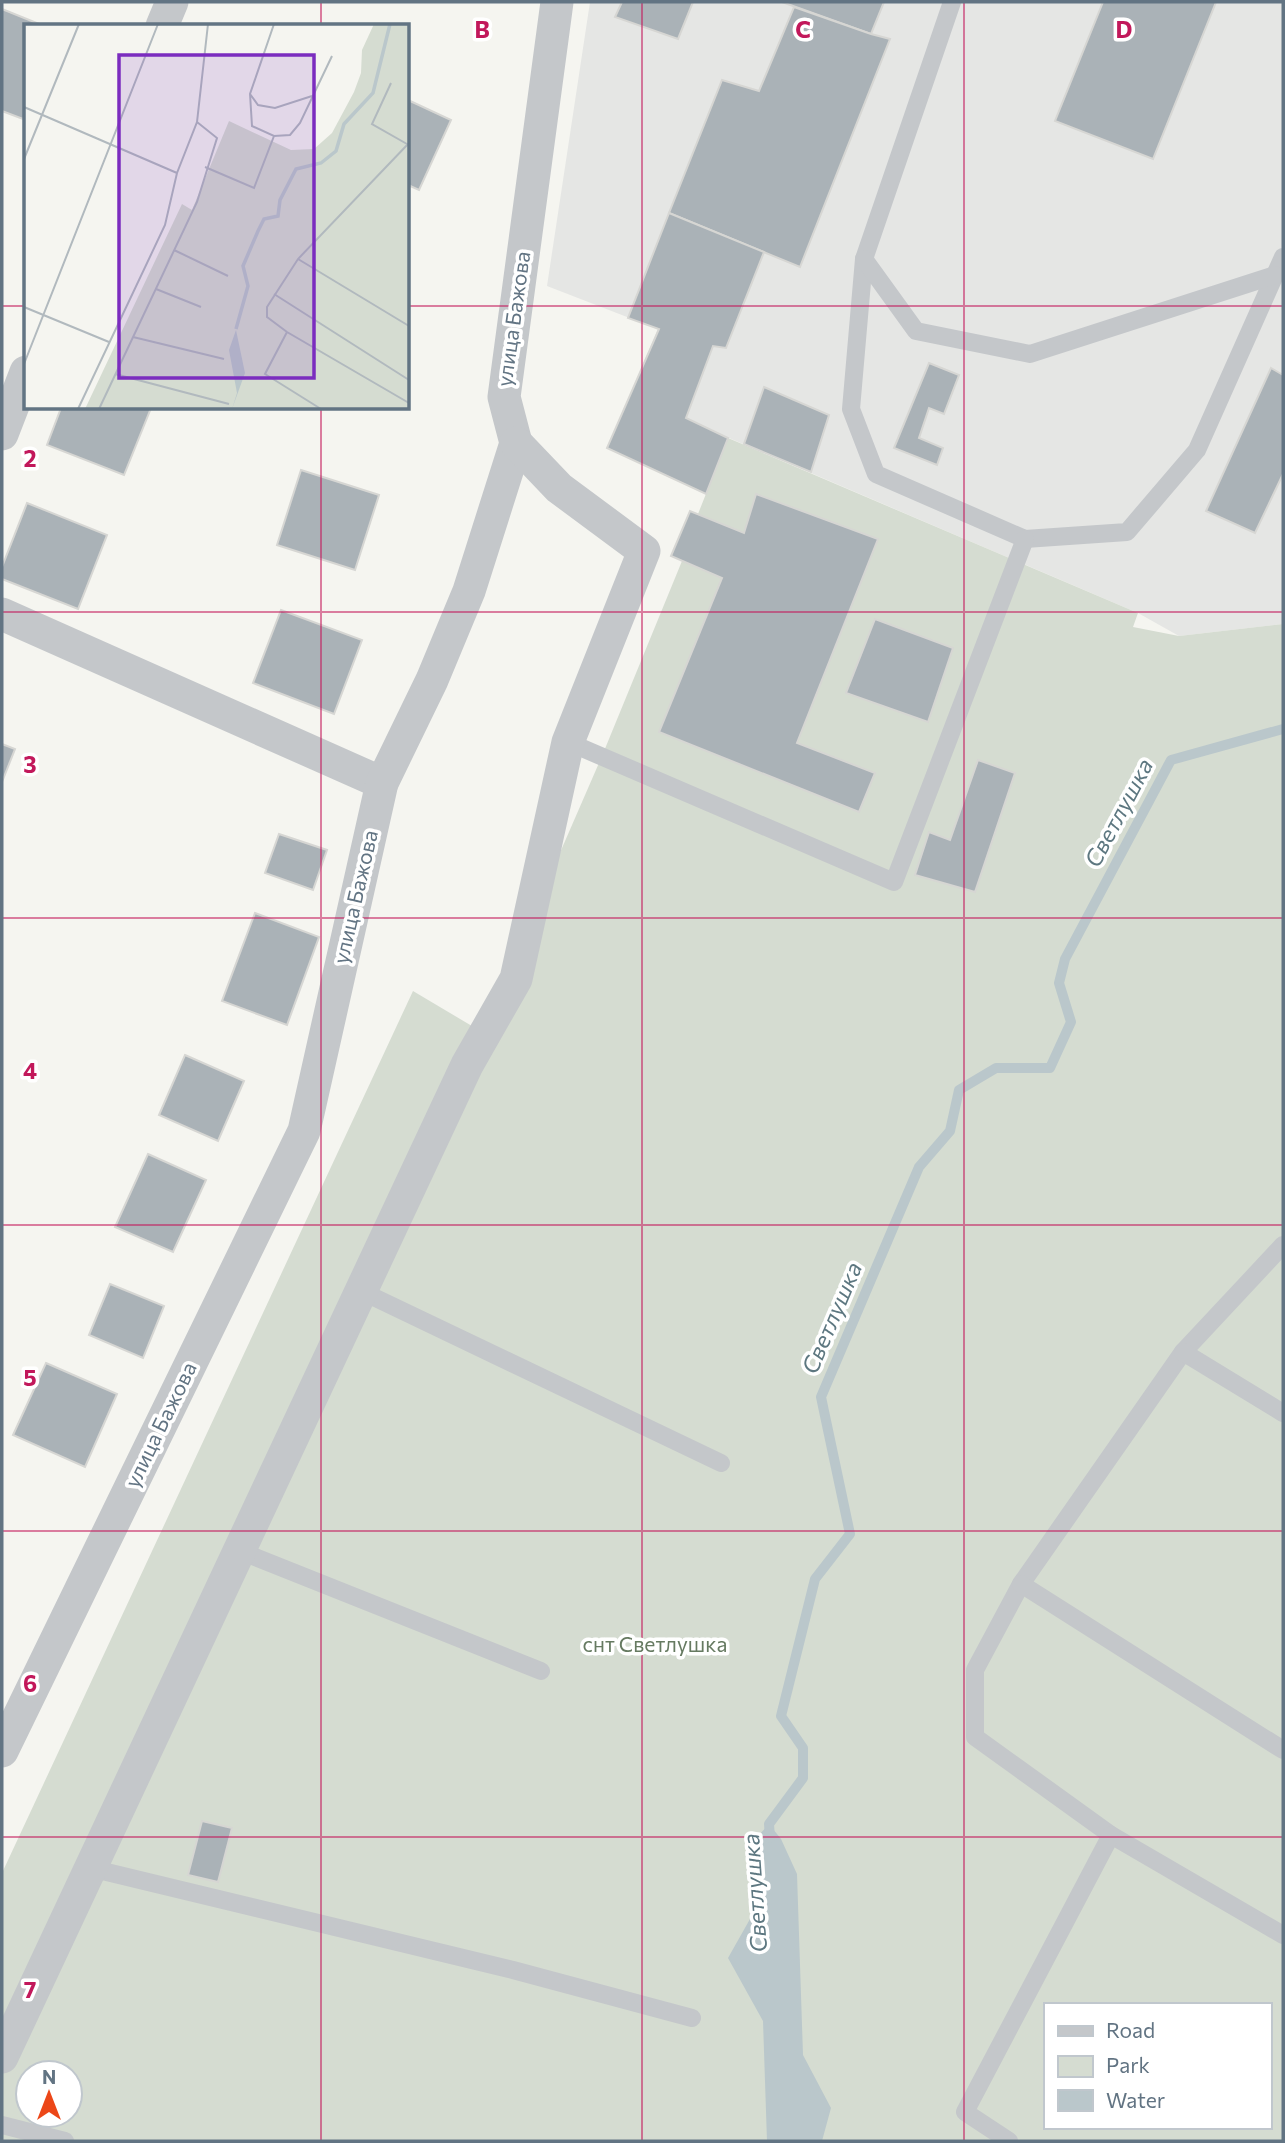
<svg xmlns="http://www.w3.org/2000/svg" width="1285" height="2143" font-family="Commissioner,sans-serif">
<rect width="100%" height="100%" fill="#f5f5f0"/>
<path fill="#e5e6e4" d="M590 2H1283V624L1179 636 1138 613 729 438 706 494 607 448 658 329 547 286Z"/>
<path fill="#d5dcd1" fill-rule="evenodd" d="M728 438 1138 613 1133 627 1179 636 1283 624V2141H2V1873L413 991 482 1032 602 756 682 561 671 556 690 511 698 514ZM1045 2005H1269V2127H1045ZM28 2073H70V2115H28Z"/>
<path fill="#bac7cb" d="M769 1824 781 1839 797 1874 803 2055 831 2108 822 2141H767L763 2021 728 1958 750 1919V1845Z"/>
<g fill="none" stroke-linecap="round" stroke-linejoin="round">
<path stroke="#bac7cb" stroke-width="10" d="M770 1838 769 1824 803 1778V1748L781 1716 815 1579 850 1534 821 1397 919 1167 950 1131 959 1090 996 1068H1050L1071 1022 1059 983 1065 959 1171 760 1283 729"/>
</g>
<g fill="#aab2b7" stroke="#d6d6d3" stroke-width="2">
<path d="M622 2H693L678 39 615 17Z"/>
<path d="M782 2H884L871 34Z"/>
<path d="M1103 2H1216L1153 159 1055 121Z"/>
<path d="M794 7 871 34 890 39 800 267 669 213 722 80 759 91Z"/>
<path d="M2 9 44 26H26V112L23 119 2 111Z"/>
<path d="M408 100 451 120 419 190 408 185Z"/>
<path d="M669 213 764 252 726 348 713 346 686 418 728 438 706 494 607 448 659 329 628 318Z"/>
<path d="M929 363 959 375 944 414 929 408 919 438 943 448 937 465 894 448Z"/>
<path d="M1271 368 1283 375V474L1255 533 1206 511Z"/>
<path d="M764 387 829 415 811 472 744 444Z"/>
<path d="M61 408H151L124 475 47 445Z"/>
<path d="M301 470 379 495 355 570 277 545Z"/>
<path d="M756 494 878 539 797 743 875 773 859 812 659 732 722 578 671 556 690 511 744 533Z"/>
<path d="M27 503 107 535 78 609 2 579V567Z"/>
<path d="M281 610 362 640 334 714 253 683Z"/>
<path d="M875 619 953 648 928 722 846 693Z"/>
<path d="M2 744 15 749 2 782Z"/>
<path d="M978 760 1015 773 975 892 915 875 929 832 950 840Z"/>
<path d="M279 834 327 850 313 890 265 873Z"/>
<path d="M255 913 319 937 287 1025 222 1001Z"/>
<path d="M185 1055 244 1081 218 1141 159 1115Z"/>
<path d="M148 1154 206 1180 173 1252 115 1227Z"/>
<path d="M110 1284 164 1306 143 1358 89 1335Z"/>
<path d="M46 1363 117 1394 85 1467 13 1435Z"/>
<path d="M202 1821 232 1828 218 1882 188 1875Z"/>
</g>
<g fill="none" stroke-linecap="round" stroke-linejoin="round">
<g stroke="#c4c7ca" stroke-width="18">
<path d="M952 2 864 259 851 409 876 474 1025 539 1127 532 1197 450 1283 257"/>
<path d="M864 259 916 331 1030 354 1275 275"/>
<path d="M568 742 894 882 1025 539"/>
<path d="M1283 1245 1183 1352 1021 1584 975 1670V1737L1111 1835 1283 1935"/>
<path d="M361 1291 721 1463"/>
<path d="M1183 1352 1283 1413"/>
<path d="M240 1551 541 1671"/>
<path d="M1021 1584 1283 1750"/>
<path d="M90 1868 513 1970 692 2018"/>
<path d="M2 2125 65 2141"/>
<path d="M1009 2141 965 2112 1111 1835"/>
</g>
<g stroke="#c4c7ca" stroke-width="33">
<path d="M162 26 172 2"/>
<path d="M2 434 26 372"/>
<path d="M2 614 382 783"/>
<path d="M2 1751 304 1131 382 783 432 680 469 591 516 443 504 397 557 2"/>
<path d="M2 2057 467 1065 516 979 568 742 644 551 559 488 516 443"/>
</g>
</g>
<path fill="none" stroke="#c2185b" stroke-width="2" stroke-opacity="0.55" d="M321 2V26M642 2V2141M964 2V2141M2 306H26M408 306H1283M321 408V2141M2 612H1283M2 918H1283M2 1225H1283M2 1531H1283M2 1837H1283"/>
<g text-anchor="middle" stroke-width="7" stroke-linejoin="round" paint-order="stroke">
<g font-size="21" fill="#627483" stroke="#fff">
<text transform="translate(514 319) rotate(-82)" y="7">улица Бажова</text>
<text transform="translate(356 897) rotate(-77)" y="7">улица Бажова</text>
<text transform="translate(161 1425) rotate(-64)" y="7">улица Бажова</text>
</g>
<g font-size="21" fill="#667a61" stroke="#fff">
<text x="655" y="1652">снт Светлушка</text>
</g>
<g font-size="23" font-style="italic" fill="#5d7780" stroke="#fff">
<text transform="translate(1119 813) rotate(-62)" y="8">Светлушка</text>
<text transform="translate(832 1318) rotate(-67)" y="8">Светлушка</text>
<text transform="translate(755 1893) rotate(-94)" y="8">Светлушка</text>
</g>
</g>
<g transform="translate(24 24)">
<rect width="385" height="385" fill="#f5f5f0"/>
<path d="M350 0H385V385H61L158 180 168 186 205 97 267 126 290 125 308 109 330 68 337 49 338 26Z" fill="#d5dcd1"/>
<path d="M212 306 221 349 208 385 213 369 205 326Z" fill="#bac7cb"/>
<path fill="none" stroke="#bac7cb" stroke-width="3.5" d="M212 305 224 262 219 242 234 207 240 195 254 192 256 176 272 145 297 139 312 127 320 100 349 69 366 0"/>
<path fill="none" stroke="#b1b9be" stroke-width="2" d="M250 0 226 70 228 102 250 112 266 111 276 99 308 32M367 59 348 100 383 120M226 70 234 81 251 84 288 72M0 83 153 149M385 119 274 235 243 283V293L263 308 385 379M0 135 55 0M181 143 230 164 250 112M150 226 204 252M274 235 385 302M132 265 177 283M250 270 385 356M0 283 85 318M263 308 241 350 297 385M109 313 200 335M0 340 134 0M91 350 205 380M54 385 141 201 153 149 173 98 184 0M75 385 173 178 193 114 173 98"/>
<path fill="#7b2cbf" fill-opacity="0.15" stroke="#7b2cbf" stroke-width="3.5" d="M95 31H290V354H95Z"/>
<rect width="385" height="385" fill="none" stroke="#627483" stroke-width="3.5"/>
</g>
<g font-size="23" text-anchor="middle" font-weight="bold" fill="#c2185b" stroke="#fff" stroke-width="7" stroke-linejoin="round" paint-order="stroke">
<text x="482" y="38">B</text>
<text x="803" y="38">C</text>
<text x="1124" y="38">D</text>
<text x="30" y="467">2</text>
<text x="30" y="773">3</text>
<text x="30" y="1079">4</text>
<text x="30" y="1386">5</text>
<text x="30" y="1692">6</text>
<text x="30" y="1998">7</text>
</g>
<rect width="1285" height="2143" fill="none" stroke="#627483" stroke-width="7"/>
<rect x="1044" y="2003" width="228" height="126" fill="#ffffff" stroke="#c0c7cd" stroke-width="2"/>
<rect x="1058" y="2026" width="35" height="10" fill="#c4c7ca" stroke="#c0c7cd" stroke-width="2"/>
<text x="1106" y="2038" font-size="21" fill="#627483">Road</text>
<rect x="1058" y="2056" width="35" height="21" fill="#d5dcd1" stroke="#c0c7cd" stroke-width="2"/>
<text x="1106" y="2073" font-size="21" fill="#627483">Park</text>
<rect x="1058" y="2090" width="35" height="21" fill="#bac7cb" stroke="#c0c7cd" stroke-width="2"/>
<text x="1106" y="2108" font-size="21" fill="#627483">Water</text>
<g transform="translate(49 2094)"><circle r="33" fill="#ffffff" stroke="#c0c7cd" stroke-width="2"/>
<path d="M0-5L12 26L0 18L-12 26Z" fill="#ec4718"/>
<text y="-10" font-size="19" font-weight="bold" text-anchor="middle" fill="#627483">N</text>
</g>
</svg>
